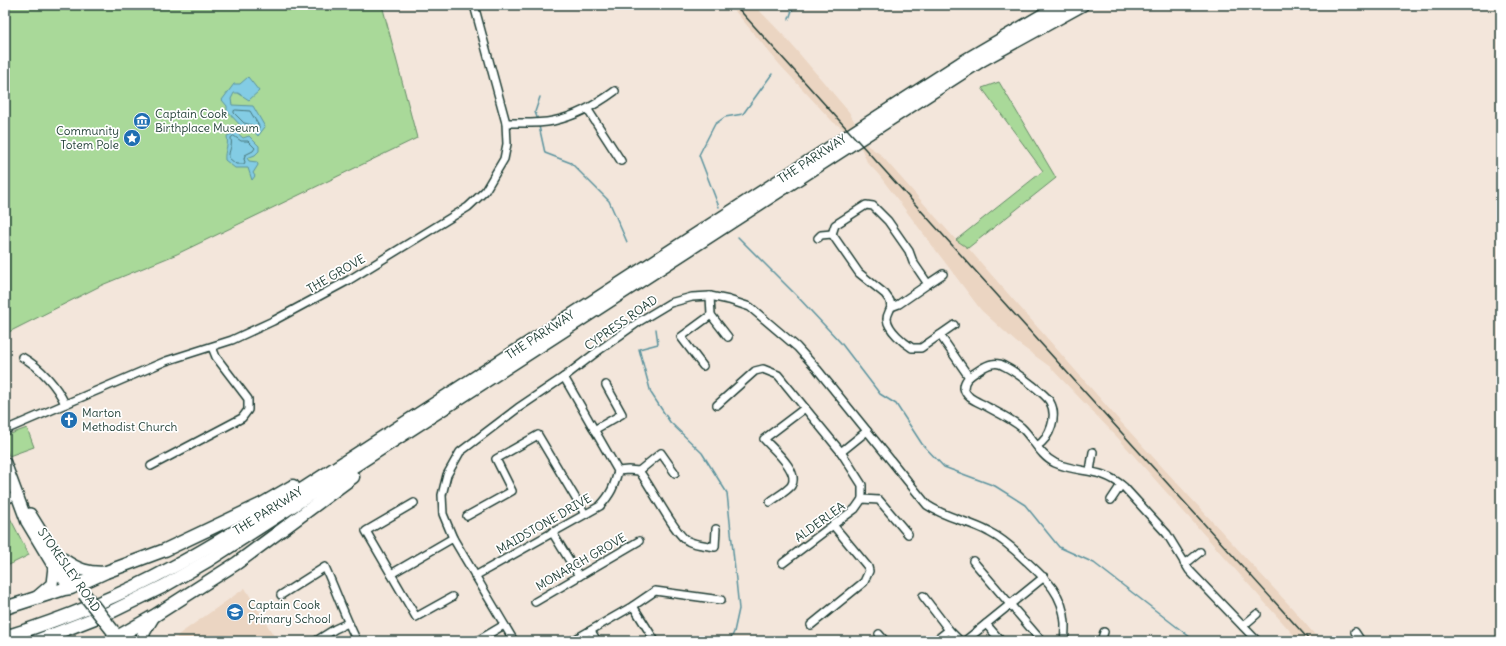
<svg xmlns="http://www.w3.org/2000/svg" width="1506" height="646" font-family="Delius,sans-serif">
<rect width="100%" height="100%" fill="#f3e6db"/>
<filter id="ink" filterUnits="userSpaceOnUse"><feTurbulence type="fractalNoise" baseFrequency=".025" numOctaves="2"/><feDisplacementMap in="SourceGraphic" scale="8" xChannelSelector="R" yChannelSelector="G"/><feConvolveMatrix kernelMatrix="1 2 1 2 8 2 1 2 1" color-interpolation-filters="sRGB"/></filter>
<g filter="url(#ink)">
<g fill="#ebd5c2">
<path d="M730 5H754L785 37 849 112 868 146 880 154 956 240 968 248 1118 419 1292 608 1320 641H1299L1118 438 1049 366 1016 342 981 310 879 175 867 162 862 150 842 128 833 122 780 65Z"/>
<path d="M245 588 277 641H175L178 635Z"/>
</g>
<g fill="#a9d999" stroke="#648b66">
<path d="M5 5H382L417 138 177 254 102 285 5 334Z"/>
<path d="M999 82 1056 178 968 248 956 240 1043 171 982 88Z"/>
<path d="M27 428 34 447 9 456 5 445V436Z"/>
<path d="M7 512 29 555 5 567V513Z"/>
</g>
<g fill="#83cce4" stroke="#5b939e">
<path d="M248 77 259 91 249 100 238 93H234L231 99 232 105 253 106 265 127 258 136 251 128 242 127 227 111V106L222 100 234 84H240Z"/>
<path d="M236 132 243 138 249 136 259 146V151L255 155 247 158 249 161 257 162 258 165 253 173 255 176 252 180 248 168H235L225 160C224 150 229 147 227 136Z"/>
</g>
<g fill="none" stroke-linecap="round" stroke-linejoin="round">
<g stroke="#47767a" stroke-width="1">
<path d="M236 110 250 111 259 126V128L257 129 252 125 244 123 234 113V111Z"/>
<path d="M234 136 241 141H248L255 148 253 151 245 155 244 159 245 162 244 164H236L229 158C228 150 233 148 231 138Z"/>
</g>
<g stroke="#5b939e" stroke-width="1.5">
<path d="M789 19 794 5"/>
<path d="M538 120 535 112 540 97"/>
<path d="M539 126 545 153 571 163 609 201 627 242"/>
<path d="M719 207 699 155 715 124 725 117 743 114 772 74"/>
<path d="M738 237 796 295 841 343 880 394 896 404 922 444 944 467 995 486 1025 505 1059 547 1094 563 1195 641"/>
<path d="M656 329 658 344 639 349 651 393 670 422 702 453 727 493 739 609 734 632 730 641"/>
</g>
<defs>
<g id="minor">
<path d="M588 110 621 161"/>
<path d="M506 123C521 123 538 124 553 121 577 116 596 105 615 91"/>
<path d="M866 205 873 206 888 221 909 251 913 262 928 284 899 304 891 307 890 301 885 294 859 273 832 234 835 225Z"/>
<path d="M818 238 821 235 832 234"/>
<path d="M928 284 943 274"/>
<path d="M891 307C890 311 887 314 887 319 888 330 904 343 912 348H921L954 325"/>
<path d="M711 315 728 337"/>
<path d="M940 335 969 377"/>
<path d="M22 357C40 367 57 386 65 404"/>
<path d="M703 366 681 337 711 315 710 296"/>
<path d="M717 405 755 371 763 369 778 375 841 452 867 431"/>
<path d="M5 430 166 361 232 340 273 321 349 280 468 207 485 191 504 159 507 144 506 123 474 5"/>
<path d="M594 430 622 414 606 385"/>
<path d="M1037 446C1050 438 1058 416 1050 402 1046 394 1013 370 1004 366 1001 364 996 363 992 364 986 365 981 369 976 372 969 377 964 380 964 388 966 398 976 401 984 405 996 412 1010 418 1021 427 1033 438 1040 456 1055 463 1080 474 1101 467 1124 487L1167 534 1189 570 1257 641"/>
<path d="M151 466 242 418 248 410V399L216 357 212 347"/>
<path d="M618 471 628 470 639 471C650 484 676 537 688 541 696 545 706 545 715 547L716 529"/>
<path d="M639 471 661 453 675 473"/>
<path d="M1090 471 1093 452"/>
<path d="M862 499 879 500 908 534"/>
<path d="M1111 500 1121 485"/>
<path d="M5 501 17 494"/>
<path d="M770 502C776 497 786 492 791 486 801 472 773 449 764 439L805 408"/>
<path d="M414 503 366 531 416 617 452 597"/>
<path d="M467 516 512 491 496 459 538 435 585 514"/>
<path d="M552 532 579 576"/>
<path d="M973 561 1039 638"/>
<path d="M783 563 833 525 855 509 862 499V485L841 452"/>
<path d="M1184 563 1189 561 1200 552"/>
<path d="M391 574 453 538"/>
<path d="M475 576 600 506C611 494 614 487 618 471L564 377"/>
<path d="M281 595 325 567C336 591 345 617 357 641"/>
<path d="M923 596 949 630"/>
<path d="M535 602 639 541"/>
<path d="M633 606 655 641"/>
<path d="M986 624 1001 641"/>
<path d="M811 625 864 582 869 571 868 567 833 525"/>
<path d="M1243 626 1257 614"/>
<path d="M591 631 597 641"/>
<path d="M1355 632 1361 641"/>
<path d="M879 634 885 641"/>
<path d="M316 641 335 629 348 623"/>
<path d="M477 641 504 625"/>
<path d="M514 641 453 538 443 514 442 495 447 475 460 452 518 408 564 377 598 351 640 321 670 303 692 297 710 296 729 300 750 307 797 347 817 369 927 505C946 518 969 521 989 532 1003 539 1014 549 1025 560 1045 578 1063 593 1065 623 1065 629 1065 635 1064 641"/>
<path d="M572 641 633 606 655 591 721 600"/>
<path d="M935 641 949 630 960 641"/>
<path d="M965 641 1044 577"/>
<path d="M1101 641 1104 632"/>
</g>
<g id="primary">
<path d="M5 463 27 522 54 567 71 588"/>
<path d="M30 514 48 543 78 584"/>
<path d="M63 559C79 570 88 573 106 572"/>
<path d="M37 597 52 584 54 567"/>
</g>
<g id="trunk">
<path d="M5 608 64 589 71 588 106 572 165 550 262 504 293 486"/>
<path d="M5 637C63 619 120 596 173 567 216 544 257 518 298 492L961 63 1060 5"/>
<path d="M36 641 113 611 164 586 209 560 923 98 982 60 1082 5"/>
<path d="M110 641 154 616 237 563 353 477"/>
<path d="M142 641 144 632 153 617"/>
</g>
</defs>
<use href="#minor" stroke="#1f3d34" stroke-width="10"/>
<use href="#primary" stroke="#1f3d34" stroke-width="14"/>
<use href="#trunk" stroke="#1f3d34" stroke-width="15"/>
<use href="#minor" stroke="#fff" stroke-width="7"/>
<use href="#primary" stroke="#fff" stroke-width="11"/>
<use href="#trunk" stroke="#fff" stroke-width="12"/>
<path stroke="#1f3d34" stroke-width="1.5" d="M735 5 1310 641"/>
<defs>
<path id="trunk-bridge" d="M84 594 113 631"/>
</defs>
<use href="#trunk-bridge" stroke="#1f3d34" stroke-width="15" stroke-linecap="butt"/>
<use href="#trunk-bridge" stroke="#fff" stroke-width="12"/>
</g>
</g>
<defs>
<symbol id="museum-disc" viewBox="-11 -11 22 22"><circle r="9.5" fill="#1f6fb2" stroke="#fff"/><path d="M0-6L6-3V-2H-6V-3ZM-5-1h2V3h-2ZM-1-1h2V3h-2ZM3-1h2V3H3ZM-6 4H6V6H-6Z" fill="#fff"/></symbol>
<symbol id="sight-disc" viewBox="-11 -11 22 22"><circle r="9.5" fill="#1f6fb2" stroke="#fff"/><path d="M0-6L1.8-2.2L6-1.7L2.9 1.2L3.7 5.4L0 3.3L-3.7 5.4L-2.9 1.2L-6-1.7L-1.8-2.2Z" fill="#fff"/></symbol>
<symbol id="church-disc" viewBox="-11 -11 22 22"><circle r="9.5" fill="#1f6fb2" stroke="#fff"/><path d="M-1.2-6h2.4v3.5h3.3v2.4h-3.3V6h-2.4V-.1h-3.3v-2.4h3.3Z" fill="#fff"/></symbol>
<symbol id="school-disc" viewBox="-11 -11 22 22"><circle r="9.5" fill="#1f6fb2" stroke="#fff"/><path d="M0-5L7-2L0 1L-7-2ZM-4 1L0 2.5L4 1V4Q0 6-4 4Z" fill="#fff"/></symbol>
</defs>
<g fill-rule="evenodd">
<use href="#museum-disc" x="132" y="111" width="20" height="20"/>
<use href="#sight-disc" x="122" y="128" width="20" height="20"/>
<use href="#church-disc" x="59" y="410" width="20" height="20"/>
<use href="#school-disc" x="225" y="602" width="20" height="20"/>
</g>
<g text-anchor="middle" stroke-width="3.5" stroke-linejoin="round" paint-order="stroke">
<g font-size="12" fill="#1f3d34" stroke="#fff" text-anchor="start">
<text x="155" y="118">Captain Cook<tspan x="155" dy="14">Birthplace Museum</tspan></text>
<text x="119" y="135" text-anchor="end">Community<tspan x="119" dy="14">Totem Pole</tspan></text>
<text x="82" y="417">Marton<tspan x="82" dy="14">Methodist Church</tspan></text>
<text x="248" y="609">Captain Cook<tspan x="248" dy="14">Primary School</tspan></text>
</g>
<g font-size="12" fill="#1f3d34" stroke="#fff">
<text transform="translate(812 159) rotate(-33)" y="4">THE PARKWAY</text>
<text transform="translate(336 274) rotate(-30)" y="4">THE GROVE</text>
<text transform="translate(621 323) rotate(-35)" y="4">CYPRESS ROAD</text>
<text transform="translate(540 335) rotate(-33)" y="4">THE PARKWAY</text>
<text transform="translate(268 511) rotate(-32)" y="4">THE PARKWAY</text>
<text transform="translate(820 522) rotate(-36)" y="4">ALDERLEA</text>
<text transform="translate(544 524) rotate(-30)" y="4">MAIDSTONE DRIVE</text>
<text transform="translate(581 562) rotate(-30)" y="4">MONARCH GROVE</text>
<text transform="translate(69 570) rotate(55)" y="4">STOKESLEY ROAD</text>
</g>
</g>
<rect width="1506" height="646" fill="none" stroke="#fff" stroke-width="20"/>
<rect x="10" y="10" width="1486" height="626" fill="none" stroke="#1f3d34" stroke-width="1.5" filter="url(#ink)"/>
</svg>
